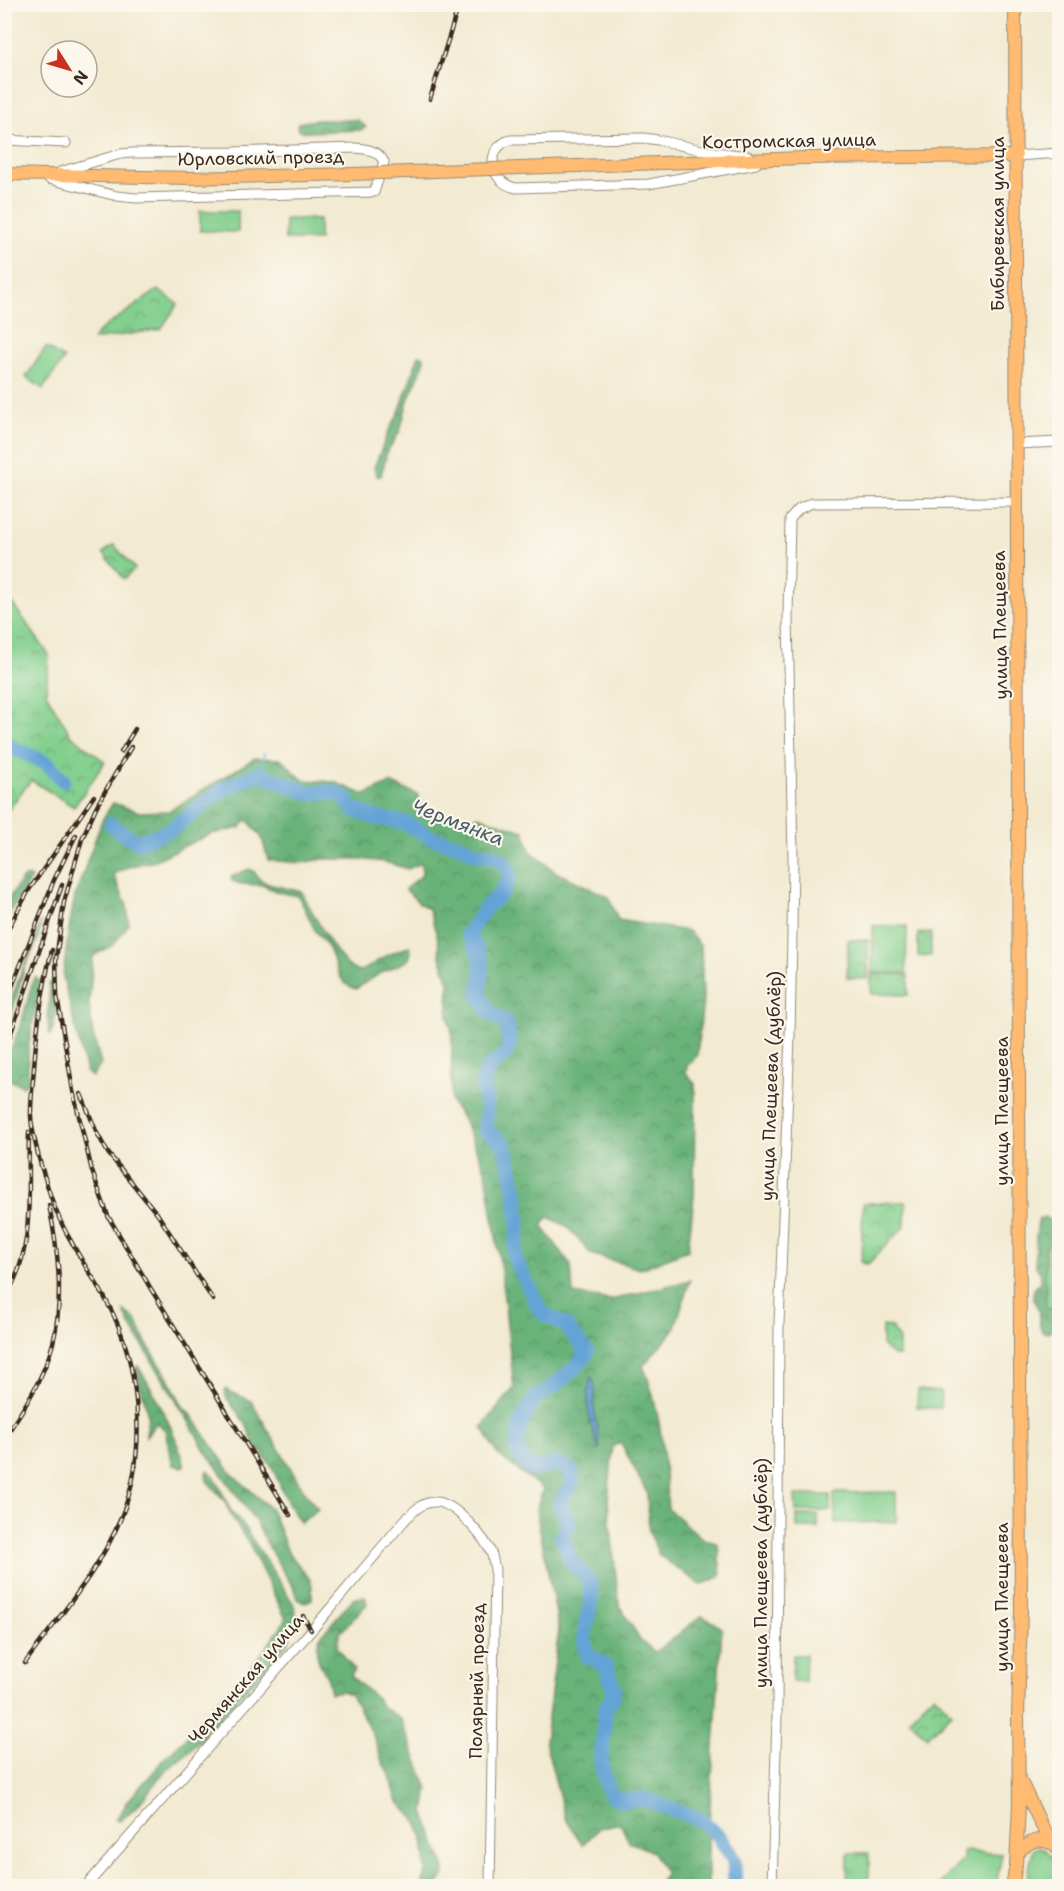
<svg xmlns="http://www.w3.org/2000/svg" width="1064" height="1891" font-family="'Shantell Sans',sans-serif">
<defs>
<pattern id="forest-crowns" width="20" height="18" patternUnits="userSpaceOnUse" patternTransform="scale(1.5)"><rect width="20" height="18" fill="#69b279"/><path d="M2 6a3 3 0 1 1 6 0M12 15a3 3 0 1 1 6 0" fill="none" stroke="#589163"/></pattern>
<pattern id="park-crowns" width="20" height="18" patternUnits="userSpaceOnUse" patternTransform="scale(1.5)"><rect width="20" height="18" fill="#82cf8e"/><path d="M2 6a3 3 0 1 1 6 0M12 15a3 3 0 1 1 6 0" fill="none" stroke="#6ca873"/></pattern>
<pattern id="water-waves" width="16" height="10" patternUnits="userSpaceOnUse" patternTransform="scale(1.5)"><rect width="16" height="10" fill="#63a3d6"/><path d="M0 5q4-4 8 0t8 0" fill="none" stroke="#5385ad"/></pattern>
</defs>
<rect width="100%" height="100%" fill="#fbf7ec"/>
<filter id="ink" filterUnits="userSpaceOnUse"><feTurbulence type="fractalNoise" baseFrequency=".0167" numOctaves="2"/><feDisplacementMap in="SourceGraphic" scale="12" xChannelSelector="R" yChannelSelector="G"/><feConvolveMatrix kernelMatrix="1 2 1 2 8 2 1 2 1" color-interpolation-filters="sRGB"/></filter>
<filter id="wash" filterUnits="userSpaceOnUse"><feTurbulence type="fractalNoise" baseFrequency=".008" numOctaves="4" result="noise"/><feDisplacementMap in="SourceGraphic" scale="24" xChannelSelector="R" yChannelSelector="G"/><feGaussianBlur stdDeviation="1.35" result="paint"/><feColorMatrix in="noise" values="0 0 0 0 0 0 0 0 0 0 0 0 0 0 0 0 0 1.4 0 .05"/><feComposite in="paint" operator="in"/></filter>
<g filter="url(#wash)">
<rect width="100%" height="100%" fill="#f2ead1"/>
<g fill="#82cf8e" stroke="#5e7c56" stroke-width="1.5">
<path d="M200 211H238V232L200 231Z"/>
<rect x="285" y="219" width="34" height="21"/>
<path d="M46 347 64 359 43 389 26 377Z"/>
<path d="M873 926H907L906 973H872Z"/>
<path d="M918 1390 941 1392 940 1408 917 1407Z"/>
<path d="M896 1492V1522L835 1523 834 1493Z"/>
<path d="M795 1495H830V1511H796Z"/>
<rect x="797" y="1515" width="21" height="13"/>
<path d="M793 1655H806L805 1682 792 1681Z"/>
<path d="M1039 1847 1044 1849 1059 1866V1886H1026L1033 1849Z"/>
<path d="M963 1851 1002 1854 996 1886H938L963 1860Z"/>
</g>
<g fill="url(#forest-crowns)" stroke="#526e4c" stroke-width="1.5">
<path d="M315 120H357L366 127 362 130 307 132 299 130 297 127 298 123Z"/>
<path d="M419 355 424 357 423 366 408 400 400 431 387 452 381 476H377L374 468 389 430 398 415Z"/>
<path d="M255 758 281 759 303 780 334 782 365 795 390 783 417 794 423 810 469 819 478 816 524 831 530 850 554 871 609 897 618 920 688 931 701 947 703 1000 697 1056 687 1066 686 1073 695 1084 694 1195 688 1250 640 1269 591 1254 567 1226 548 1217 542 1226 571 1265 573 1294 611 1300 690 1280 674 1330 643 1366C662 1411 664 1461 668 1509L702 1538 718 1544 721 1576 701 1585 659 1555 649 1531 647 1493 621 1443 613 1446 608 1501 619 1605 641 1641 655 1652 702 1616 722 1628 708 1837V1886H656L666 1874 653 1852 629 1842 620 1823 599 1828 583 1845 565 1818 545 1741 559 1629 536 1510 543 1489 497 1454 482 1427 514 1388 501 1271 486 1172 463 1119 451 1102 452 1032 448 1016 449 982 440 956 438 939 429 909 419 903 405 889 422 875 421 863 408 869 385 862 359 859H324L301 863 268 860 262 838 247 819 240 828 211 834 151 862 130 866 113 874 127 906 129 924 113 945 93 956 89 1004 93 1035 101 1064 92 1077 86 1072 63 977 68 933 75 896 102 820 113 803 139 812 169 811Z"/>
<path d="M249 869 254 871 258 878 268 884 302 892C309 906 342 971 358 971 367 971 376 961 383 958 391 953 400 950 409 946 412 951 411 956 407 961L379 974 356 989C338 985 336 963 329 949 325 942 319 936 315 930 309 919 305 907 298 896L278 892 262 885 241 884 232 881 231 877Z"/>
<path d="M27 876 31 878 5 921V904L23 878Z"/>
<path d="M41 921 39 937 24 969 5 1041V1026L10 1002Z"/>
<path d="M35 977 41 982C36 1015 24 1046 29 1080L24 1086 5 1078V1061L13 1045 23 1017 33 980Z"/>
<path d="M51 982 53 986C55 1003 59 1019 50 1035 45 1019 51 1002 49 985Z"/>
<path d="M1044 1217 1053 1222 1058 1230 1054 1239 1047 1246V1251L1060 1305 1059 1325C1035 1344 1041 1321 1038 1309 1036 1303 1031 1297 1034 1290 1035 1286 1040 1284 1041 1279 1042 1273 1038 1270 1036 1266 1034 1258 1036 1226 1039 1219Z"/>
<path d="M124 1311 136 1320 145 1341 166 1374 184 1408 190 1413 231 1473 271 1509 288 1552 309 1578 312 1586V1599L304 1603 297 1599 293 1587 273 1555 254 1519 206 1452 190 1423 129 1323Z"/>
<path d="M138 1366C157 1398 174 1429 185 1466L182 1467 173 1465 165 1430 157 1422 146 1436 148 1415 136 1367Z"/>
<path d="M225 1389 251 1401 305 1493 318 1509 301 1523 289 1506 272 1467 254 1444 246 1424 226 1397Z"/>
<path d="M208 1470 214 1476 231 1511 242 1523 293 1603 296 1611 289 1642 191 1750 164 1772 139 1804 120 1821 115 1820 126 1805 125 1804 157 1768 162 1760 187 1737 223 1694 242 1677 267 1647 286 1619 249 1544 233 1519 224 1500 207 1481 206 1473Z"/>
<path d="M365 1596 367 1604 339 1634 337 1647 354 1669 351 1676 377 1699 381 1706 401 1720 428 1789 424 1812 445 1869V1873L436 1886H422L426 1872 423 1838 417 1822 397 1800 389 1772 383 1764 373 1735 351 1695 342 1691 330 1693C331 1669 309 1665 320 1637L353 1599Z"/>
</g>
<g fill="url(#park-crowns)" stroke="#5e7c56" stroke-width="1.5">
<path d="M158 290 178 304 161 329 93 340 99 331Z"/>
<path d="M114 545 135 569 124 579 103 553Z"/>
<path d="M5 593 49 655 46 693 70 734 105 762 74 807 31 780 5 814Z"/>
<rect x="918" y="933" width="13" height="23"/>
<path d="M848 940H868V979L847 978Z"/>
<path d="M871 974 908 975V995L871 994Z"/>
<path d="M906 1202 905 1226 868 1264 861 1263 863 1203Z"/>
<path d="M1045 1247H1059V1308L1046 1309Z"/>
<path d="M882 1326 891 1327 899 1340V1356H893L882 1345Z"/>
<path d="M934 1694 952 1713 927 1737 909 1719Z"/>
<path d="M848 1853H869V1886H847Z"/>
</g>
<path fill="url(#water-waves)" stroke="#4f667a" stroke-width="1.5" d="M591 1377C597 1386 594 1396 594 1406 594 1421 601 1435 599 1451 591 1425 583 1404 591 1377Z"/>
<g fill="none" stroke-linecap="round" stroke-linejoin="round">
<path stroke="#63a3d6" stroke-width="2" d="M259 773 264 753"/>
<g stroke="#63a3d6" stroke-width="15">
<path d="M4 744 47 763 63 780"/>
<path d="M111 824 123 834 139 842 170 830 225 788 259 773 308 793 332 792 345 797 352 809 373 817 405 823 432 838 460 845 477 854 494 856 504 862 510 875 503 891 487 906 468 933C484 959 484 966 479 996L490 1013 506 1022C513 1050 510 1053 487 1069L482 1085 487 1106 485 1129 505 1145 516 1192 519 1224 514 1257 541 1312 566 1326 587 1352 579 1364 555 1385 534 1399 521 1423 517 1446 521 1458 532 1470 555 1464 570 1469C578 1489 564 1488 560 1505L569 1522 562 1538C565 1545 568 1553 571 1560 576 1568 587 1574 589 1582 598 1608 577 1627 588 1656L600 1662 606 1667 614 1688 612 1698 605 1710 601 1763 607 1788 611 1795 622 1801 644 1799 702 1820 719 1837 734 1860 735 1886"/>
</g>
</g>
</g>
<g filter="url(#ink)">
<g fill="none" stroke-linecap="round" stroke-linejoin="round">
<defs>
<g id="minor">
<path d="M4 140 66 143"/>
<path d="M748 156 706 151 658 140 644 138 510 140C485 148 488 182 516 188L649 184 756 164"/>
<path d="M1016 156 1060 153"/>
<path d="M49 179 117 196 136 198 374 192 384 162C378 150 367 149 355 148L233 152 132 153 120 154 60 172"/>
<path d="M1016 444 1060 442"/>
<path d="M86 1886 317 1624 404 1521C413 1512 421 1502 435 1502 454 1501 486 1539 492 1555 493 1560 494 1565 495 1569L490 1886"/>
<path d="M772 1886 777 1716 779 1324 790 1036 792 934 793 856 788 617 790 519 799 509 812 503 1016 502"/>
</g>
<g id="major">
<path d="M519 168 803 158 1016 156"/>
<path d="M4 174 188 178 354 174"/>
<path d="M1022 1784 1042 1826 1060 1852"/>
<path d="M1017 1853C1029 1842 1037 1836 1053 1844"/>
<path d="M1012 1886 1016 1865 1019 1805 1018 1716 1021 1611 1015 4"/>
</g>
</defs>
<use href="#minor" stroke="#968a78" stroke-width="11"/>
<use href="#major" stroke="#968a78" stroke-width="14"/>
<use href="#minor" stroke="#fff" stroke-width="9"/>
<use href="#major" stroke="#ffbb71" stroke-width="12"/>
<defs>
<g id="rail">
<path d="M430 99 459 4"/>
<path d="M131 747 96 807 82 839 64 902 56 959 57 996 73 1091 92 1171 108 1216 151 1289 290 1515"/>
<path d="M121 752 135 729"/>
<path d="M4 936 29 890 94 796"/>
<path d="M4 1007 54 880 76 835"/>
<path d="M4 1053 62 885"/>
<path d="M81 1094 97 1133 108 1153 158 1215 213 1300"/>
<path d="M4 1298C37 1252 27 1186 29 1132"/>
<path d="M4 1438C24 1409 44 1377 53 1343 64 1298 58 1249 49 1205"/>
<path d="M303 1616 311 1630"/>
<path d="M25 1663C59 1616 106 1563 125 1507 147 1446 139 1361 108 1304 97 1282 82 1263 71 1241 60 1223 51 1199 45 1178 40 1164 30 1125 31 1112 31 1097 33 1082 34 1067 37 1027 42 988 52 950"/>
</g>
</defs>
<use href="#rail" stroke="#3b2a1e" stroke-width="4.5"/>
<use href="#rail" stroke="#fbf7ec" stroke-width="2" stroke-dasharray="7" stroke-linecap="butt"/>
<defs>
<path id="major-bridge" d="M354 174 519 168"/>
</defs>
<use href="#major-bridge" stroke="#968a78" stroke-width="14" stroke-linecap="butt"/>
<use href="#major-bridge" stroke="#ffbb71" stroke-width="12"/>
</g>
</g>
<g text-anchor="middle" stroke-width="4.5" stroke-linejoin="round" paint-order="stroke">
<g font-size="18" fill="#3b2a1e" stroke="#fbf7ec">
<text transform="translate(789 141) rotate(-1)" y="6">Костромская улица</text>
<text transform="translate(261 158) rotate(-1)" y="6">Юрловский проезд</text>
<text transform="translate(998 224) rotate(-90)" y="6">Бибиревская улица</text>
<text transform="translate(1000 625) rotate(-91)" y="6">улица Плещеева</text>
<text transform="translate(771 1086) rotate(-88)" y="6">улица Плещеева (дублёр)</text>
<text transform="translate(1002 1111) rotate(-90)" y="6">улица Плещеева</text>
<text transform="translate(761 1573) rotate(-90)" y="6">улица Плещеева (дублёр)</text>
<text transform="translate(1002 1597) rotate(-90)" y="6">улица Плещеева</text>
<text transform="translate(246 1679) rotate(-49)" y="6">Чермянская улица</text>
<text transform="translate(477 1681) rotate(-89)" y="6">Полярный проезд</text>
</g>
<g font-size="20" font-style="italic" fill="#4b5a68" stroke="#fbf7ec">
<text transform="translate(458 822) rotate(21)" y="7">Чермянка</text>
</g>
</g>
<rect width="1064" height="1891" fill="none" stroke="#fbf7ec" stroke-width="24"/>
<g transform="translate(69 69) rotate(127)"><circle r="28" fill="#fbf7ec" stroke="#aea59a" stroke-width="1.5"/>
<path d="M0-4.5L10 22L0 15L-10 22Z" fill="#c8321e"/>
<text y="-9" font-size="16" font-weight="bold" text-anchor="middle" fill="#3b2a1e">N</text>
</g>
</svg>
